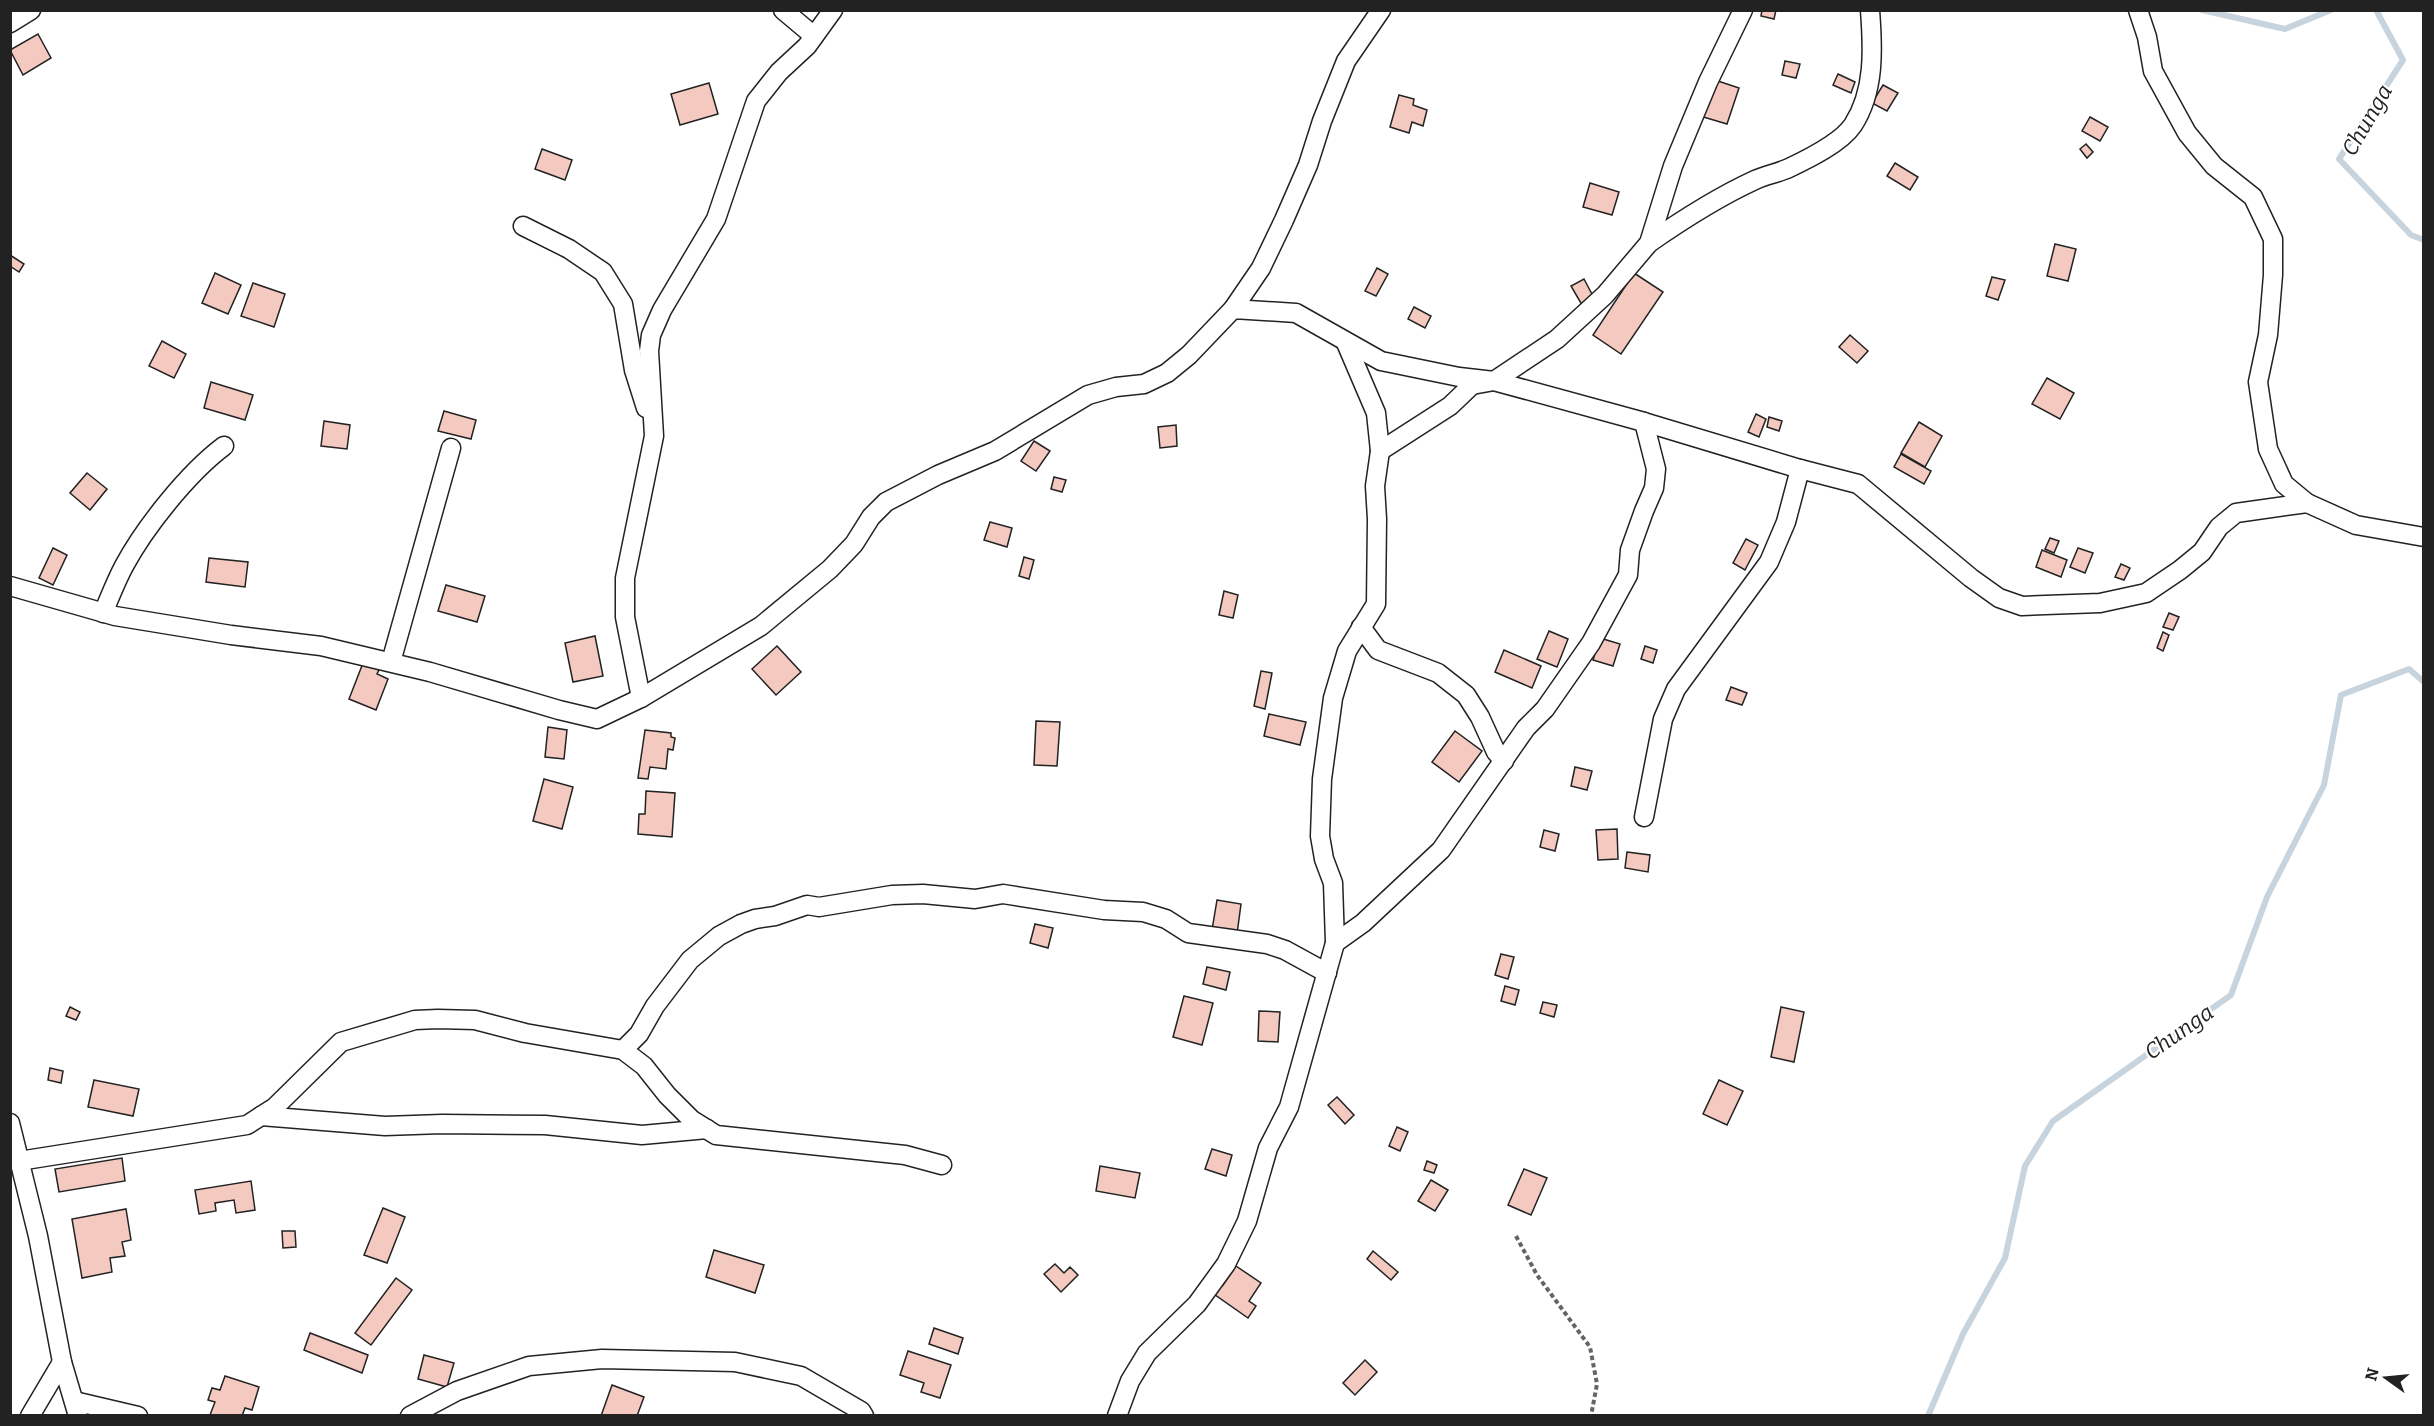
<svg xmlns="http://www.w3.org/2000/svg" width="2434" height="1426" font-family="Bitter,serif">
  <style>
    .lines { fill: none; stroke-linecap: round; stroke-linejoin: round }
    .stream { stroke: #c7d3dd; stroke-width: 6 }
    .building { fill: #f3c9c0; stroke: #222; stroke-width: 1.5 }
    .street-casing { stroke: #222; stroke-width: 21 }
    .path { stroke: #646464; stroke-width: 4; stroke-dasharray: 4.5 3; stroke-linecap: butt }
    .street { stroke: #fff; stroke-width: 18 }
    .labels { text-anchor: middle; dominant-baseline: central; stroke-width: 4.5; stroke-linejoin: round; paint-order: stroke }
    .water-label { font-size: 22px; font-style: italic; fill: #222; stroke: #fff }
  </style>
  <rect width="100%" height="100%" fill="#fff"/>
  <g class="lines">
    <g class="stream">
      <polyline points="2202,10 2285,29 2331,10"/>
      <polyline points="2376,10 2403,60 2339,159 2411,235 2424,240"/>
      <polyline points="1928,1416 1963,1334 2005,1258 2025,1166 2053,1121 2231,995 2267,897 2324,785 2341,695 2409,669 2424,682"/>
    </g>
  </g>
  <g class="building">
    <polygon points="1762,10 1776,10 1774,19 1761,16"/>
    <polygon points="38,34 51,58 23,75 10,50"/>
    <polygon points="1785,61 1800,64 1796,78 1782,75"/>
    <polygon points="1838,74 1855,82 1851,93 1833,85"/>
    <polygon points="1712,79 1739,88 1727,124 1700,116"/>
    <polygon points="709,83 718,114 680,125 671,94"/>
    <polygon points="1883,85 1898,93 1887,111 1872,103"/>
    <polygon points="1399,95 1414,99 1413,105 1427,110 1423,126 1412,122 1409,133 1390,127"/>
    <polygon points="2090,117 2108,127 2100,141 2082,131"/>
    <polygon points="2086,144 2093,152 2087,158 2080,149"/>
    <polygon points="542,149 572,160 565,180 535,169"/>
    <polygon points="1895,163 1918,177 1910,190 1887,176"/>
    <polygon points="1590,183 1619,192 1612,215 1583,207"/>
    <polygon points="2055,244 2076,249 2068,281 2047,276"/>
    <polygon points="10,255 24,264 19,272 10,266"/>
    <polygon points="1377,268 1388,274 1376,296 1365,291"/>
    <polygon points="215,273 241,285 228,314 202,303"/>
    <polygon points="1634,273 1663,292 1621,354 1593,335"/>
    <polygon points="1992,277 2005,280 1998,300 1986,296"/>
    <polygon points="1584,279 1594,298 1582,305 1571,286"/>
    <polygon points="253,283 285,294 274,327 241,316"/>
    <polygon points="1414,307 1431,316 1425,328 1408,319"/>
    <polygon points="1850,335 1868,351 1857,363 1839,347"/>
    <polygon points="162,341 186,354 174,378 149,366"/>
    <polygon points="2047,378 2074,393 2060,419 2032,404"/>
    <polygon points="211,382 253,395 245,420 204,408"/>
    <polygon points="444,411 476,420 471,439 438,431"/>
    <polygon points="1756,414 1766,419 1759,437 1748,432"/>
    <polygon points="1769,417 1782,421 1779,431 1767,427"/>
    <polygon points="324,421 350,425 347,449 321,446"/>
    <polygon points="1919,422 1942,436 1925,467 1901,453"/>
    <polygon points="1176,425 1177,446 1160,448 1158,427"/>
    <polygon points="1034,441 1050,451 1036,471 1021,461"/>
    <polygon points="1901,454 1931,471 1924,484 1894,467"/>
    <polygon points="87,473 107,489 90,510 70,493"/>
    <polygon points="1054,477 1066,480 1062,492 1051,489"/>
    <polygon points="990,522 1012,528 1007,547 984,540"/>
    <polygon points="2050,538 2059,541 2054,553 2045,549"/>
    <polygon points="1746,539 1758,545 1745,570 1733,563"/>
    <polygon points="53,548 67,555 53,585 39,578"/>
    <polygon points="2078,548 2093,553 2085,573 2070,567"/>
    <polygon points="2042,550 2067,560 2061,577 2036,567"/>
    <polygon points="1024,557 1034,560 1029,579 1019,576"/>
    <polygon points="209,558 248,562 245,587 206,582"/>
    <polygon points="2121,564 2130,568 2124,580 2115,577"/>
    <polygon points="446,585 485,596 477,622 438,611"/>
    <polygon points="1224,591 1238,595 1233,618 1219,615"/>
    <polygon points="2169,613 2179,617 2173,630 2163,627"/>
    <polygon points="1549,631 1568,639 1557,667 1537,659"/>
    <polygon points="2163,632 2169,635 2163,651 2157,648"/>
    <polygon points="595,636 603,676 573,682 565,643"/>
    <polygon points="1600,638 1620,644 1613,666 1593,660"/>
    <polygon points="777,646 801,672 776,695 752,669"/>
    <polygon points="1645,646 1657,650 1653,663 1641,659"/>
    <polygon points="1504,650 1541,666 1532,688 1495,672"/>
    <polygon points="363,663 379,670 377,674 388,679 376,710 349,699"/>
    <polygon points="1261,671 1272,673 1265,709 1254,706"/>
    <polygon points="1731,687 1747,693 1742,705 1726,700"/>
    <polygon points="1269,714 1306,722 1300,745 1264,736"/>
    <polygon points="1036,721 1060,722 1057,766 1034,765"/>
    <polygon points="548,727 567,730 564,759 545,757"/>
    <polygon points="645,730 671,733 671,737 675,738 673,750 668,749 666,769 650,767 648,779 638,778"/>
    <polygon points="1455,731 1482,751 1459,782 1432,762"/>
    <polygon points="1575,767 1592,771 1587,790 1571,786"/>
    <polygon points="544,779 573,787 562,829 533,821"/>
    <polygon points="646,791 675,793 672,837 638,834 639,814 645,814"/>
    <polygon points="1617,829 1618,859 1598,860 1596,830"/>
    <polygon points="1544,830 1559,834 1555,851 1540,847"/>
    <polygon points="1627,852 1650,855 1648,872 1625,868"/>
    <polygon points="1217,900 1241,904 1237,934 1212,930"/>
    <polygon points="1035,924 1053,928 1048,948 1030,943"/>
    <polygon points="1501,954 1514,957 1508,979 1495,975"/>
    <polygon points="1207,967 1230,972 1226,990 1203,984"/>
    <polygon points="1505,986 1519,990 1515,1005 1501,1001"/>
    <polygon points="1184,996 1213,1003 1202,1045 1173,1037"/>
    <polygon points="1543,1002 1557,1005 1554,1017 1540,1013"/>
    <polygon points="70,1007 80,1012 76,1020 66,1016"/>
    <polygon points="1781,1007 1804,1012 1794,1062 1771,1057"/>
    <polygon points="1259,1011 1280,1012 1278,1042 1258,1041"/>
    <polygon points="50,1068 63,1071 61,1083 48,1080"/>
    <polygon points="94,1080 139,1089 133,1116 88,1107"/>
    <polygon points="1719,1080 1743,1091 1727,1125 1703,1114"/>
    <polygon points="1337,1097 1354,1115 1345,1124 1328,1105"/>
    <polygon points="1397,1127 1408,1132 1400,1151 1389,1146"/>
    <polygon points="1212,1149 1232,1155 1226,1176 1205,1169"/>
    <polygon points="122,1158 125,1181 59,1192 55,1169"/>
    <polygon points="1427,1161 1437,1165 1434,1173 1424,1170"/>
    <polygon points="1100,1166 1140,1173 1135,1198 1096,1191"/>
    <polygon points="1524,1169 1547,1178 1531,1215 1508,1205"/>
    <polygon points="1431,1180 1448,1190 1435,1211 1418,1201"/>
    <polygon points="251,1181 255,1210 236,1213 234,1200 215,1203 216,1211 199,1214 195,1190"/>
    <polygon points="383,1208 405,1217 387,1263 364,1255"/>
    <polygon points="126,1209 131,1240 122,1242 125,1256 110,1258 112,1272 82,1278 72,1219"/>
    <polygon points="282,1231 295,1231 296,1247 283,1248"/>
    <polygon points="714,1250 764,1265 755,1293 706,1277"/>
    <polygon points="1373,1251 1398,1272 1391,1280 1367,1259"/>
    <polygon points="1055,1264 1064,1273 1070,1267 1078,1275 1061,1292 1044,1274"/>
    <polygon points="1236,1266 1261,1283 1249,1301 1256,1306 1248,1318 1211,1292 1218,1281 1223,1285"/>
    <polygon points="396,1278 412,1290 371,1345 355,1333"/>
    <polygon points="934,1328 963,1338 958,1354 929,1344"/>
    <polygon points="310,1333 368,1355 362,1373 304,1350"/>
    <polygon points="908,1351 951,1365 940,1398 921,1392 924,1383 900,1375"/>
    <polygon points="424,1355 454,1363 447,1387 418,1379"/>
    <polygon points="1365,1360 1377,1372 1355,1395 1343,1383"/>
    <polygon points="225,1376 259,1387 252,1410 245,1408 242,1416 210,1415 215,1402 208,1400 212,1388 220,1390"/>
    <polygon points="612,1385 644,1397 637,1416 601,1416"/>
  </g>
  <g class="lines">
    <defs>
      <g id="street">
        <polyline points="783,10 814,36"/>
        <polyline points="2138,10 2147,37 2153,71 2187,133 2214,166 2253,197 2273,239 2273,275 2268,335 2258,382 2268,449 2284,484 2307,503 2356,525 2424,537"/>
        <polyline points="10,23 31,10"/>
        <polyline points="523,226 569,249 603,272 623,304 634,370 646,408"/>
        <path d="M1649,243c33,-23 69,-46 106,-63 11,-5 23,-7 34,-12 19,-9 52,-25 64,-43 22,-34 20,-76 17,-115"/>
        <polyline points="1233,309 1261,268 1284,220 1308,165 1322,121 1346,61 1381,10"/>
        <polyline points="1380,451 1450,406 1472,385 1494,381 1557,339 1605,295 1649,243 1673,166 1708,82 1743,10"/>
        <polyline points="10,586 115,616 231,635 321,646 430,672 559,710 597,719 641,698 761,626 830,569 854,544 871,517 886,502 938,475 995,451 1088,395 1116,387 1144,384 1167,373 1189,355 1233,309 1296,313 1381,361 1459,377 1494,381 1644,422 1800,469 1858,484 1971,578 1999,598 2022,606 2100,603 2146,593 2180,570 2202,552 2219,527 2236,513 2307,503"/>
        <path d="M103,613c7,-16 13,-32 21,-47 21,-39 64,-93 100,-120"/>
        <polyline points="1361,627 1378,650 1438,673 1466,695 1480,717 1496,752 1504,761"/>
        <polyline points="391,662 451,448"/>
        <polyline points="641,698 625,617 625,578 654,436 649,351 651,335 662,310 716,219 756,101 779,72 807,46 833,10"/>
        <polyline points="1644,817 1663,719 1676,689 1769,562 1786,522 1800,469"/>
        <polyline points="1335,943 1363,923 1441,850 1526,728 1545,709 1591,643 1628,575 1630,550 1644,511 1654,488 1656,469 1644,422"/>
        <polyline points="623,1050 639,1034 655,1006 690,960 719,936 741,924 755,919 775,916 807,905 819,907 892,895 923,894 975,899 1003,894 1104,910 1143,912 1166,919 1188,933 1267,944 1285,950 1327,973"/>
        <polyline points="261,1116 385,1126 442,1124 545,1125 642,1135 707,1129"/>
        <polyline points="10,1123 38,1236 62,1362 78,1416"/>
        <polyline points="19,1161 247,1125 275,1107 341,1042 415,1020 438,1019 475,1020 525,1033 623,1050 644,1066 667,1095 692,1120 716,1135 905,1155 942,1165"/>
        <polyline points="74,1401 138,1416"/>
        <polyline points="30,1416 62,1362"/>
        <polyline points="410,1416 457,1391 529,1366 602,1359 735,1362 801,1376 861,1411 864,1416"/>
        <polyline points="1117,1416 1130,1381 1147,1353 1197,1304 1226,1264 1247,1221 1268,1148 1289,1107 1335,943 1333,883 1324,859 1320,836 1322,779 1333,698 1347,651 1376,604 1377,519 1375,486 1380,451 1376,413 1346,343"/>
      </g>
    </defs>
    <use href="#street" class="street-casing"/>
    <polyline class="path" points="1516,1236 1537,1275 1590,1347 1597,1384 1591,1416"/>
    <use href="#street" class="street"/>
  </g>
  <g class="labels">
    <g class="water-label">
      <text transform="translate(2367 120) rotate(-60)">Chunga</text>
      <text transform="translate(2179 1032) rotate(-35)">Chunga</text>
    </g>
  </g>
  <rect width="2434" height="1426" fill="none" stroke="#222222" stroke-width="24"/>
  <g transform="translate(2386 1378) rotate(285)" stroke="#ffffff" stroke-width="4.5" paint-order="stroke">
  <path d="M0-4.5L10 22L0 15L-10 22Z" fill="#222222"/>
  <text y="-9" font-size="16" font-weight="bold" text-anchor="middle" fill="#222222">N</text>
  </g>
</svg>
